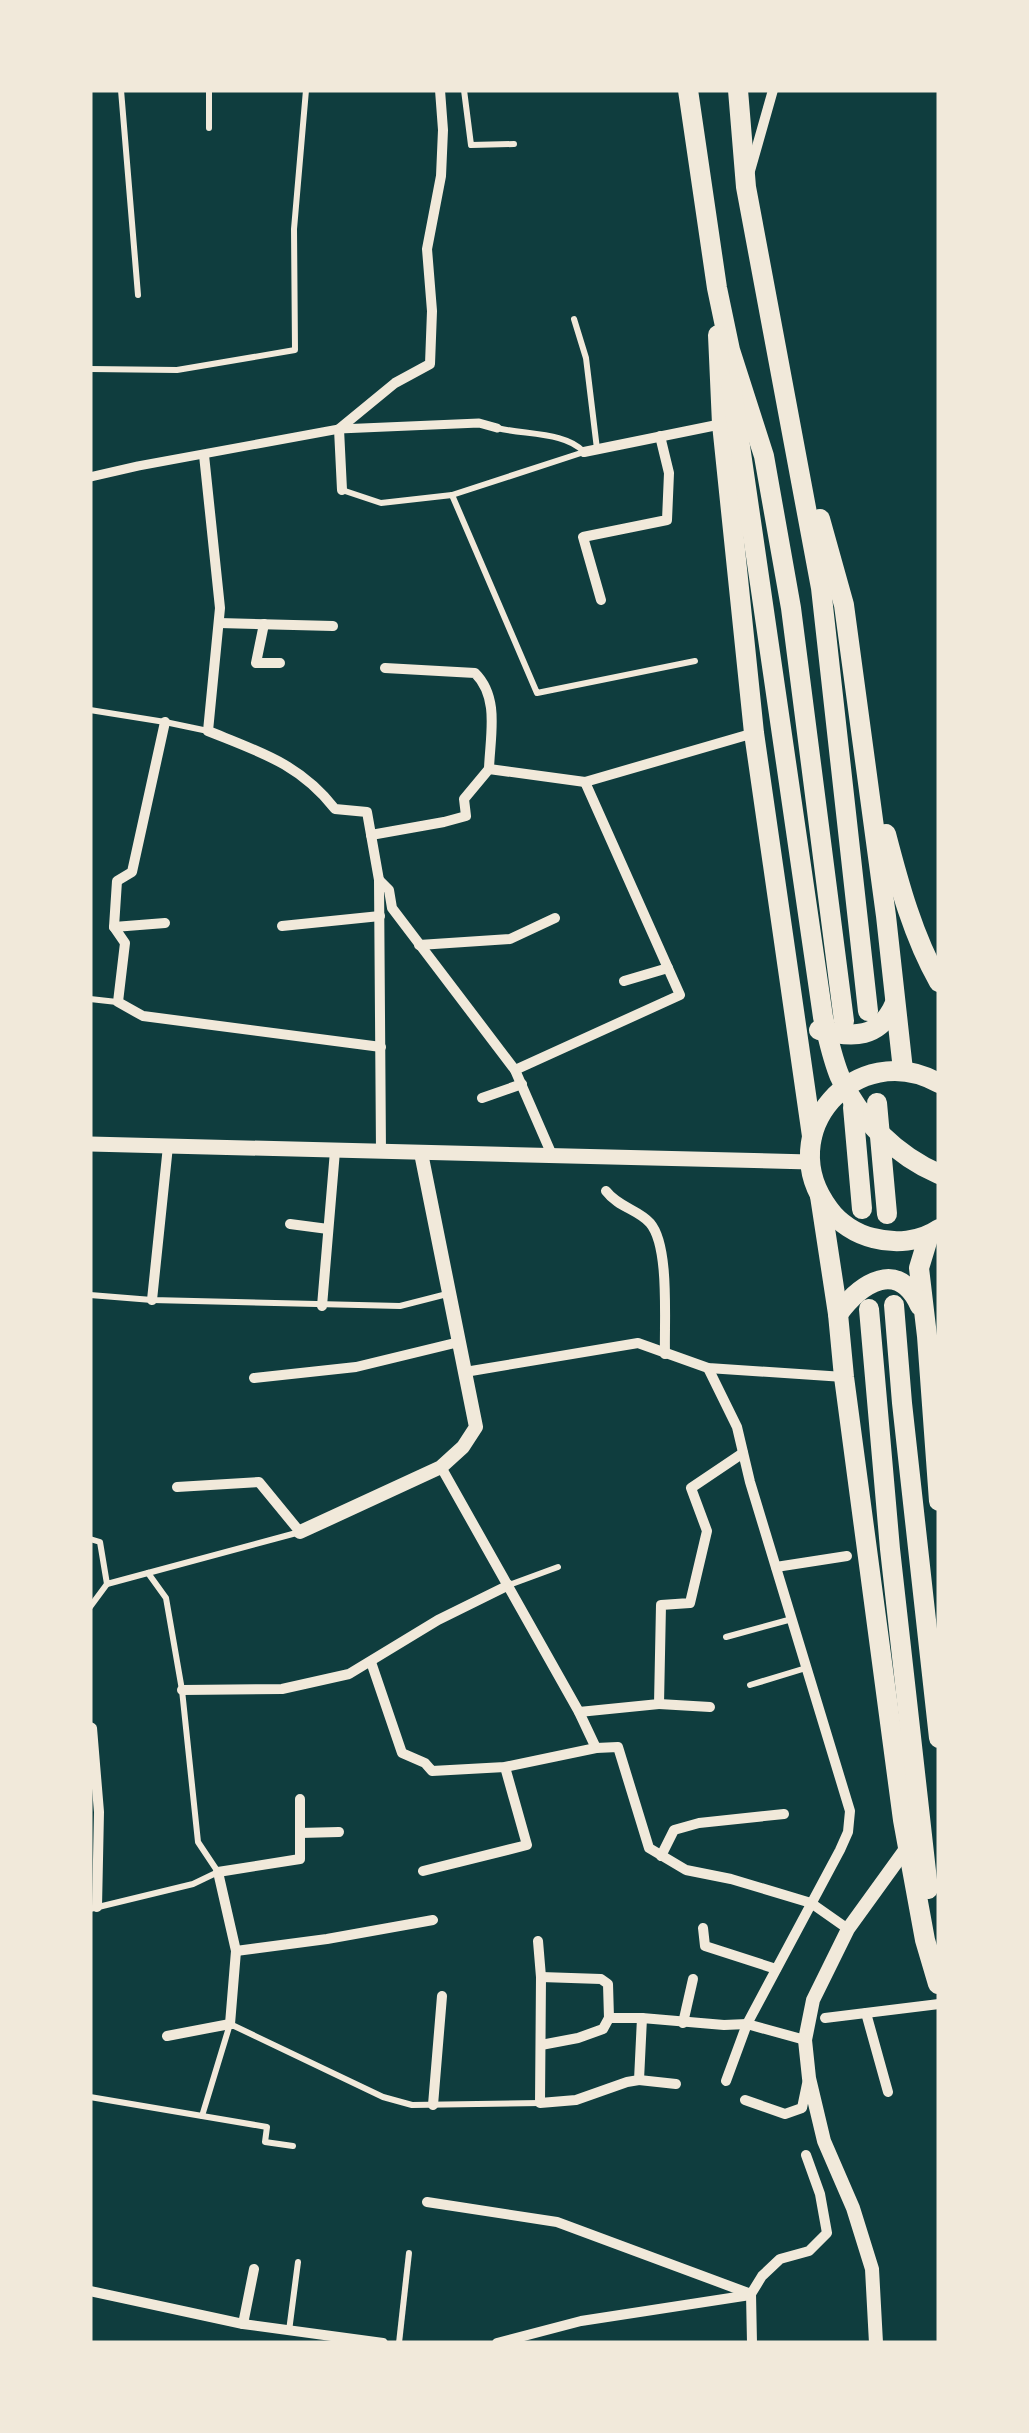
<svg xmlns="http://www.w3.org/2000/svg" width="1029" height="2433" font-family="Lato,sans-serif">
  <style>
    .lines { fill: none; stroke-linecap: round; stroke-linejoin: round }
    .service { stroke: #f1e9da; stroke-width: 6 }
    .pedestrian { stroke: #f1e9da; stroke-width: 9 }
    .minor { stroke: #f1e9da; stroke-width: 10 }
    .tertiary { stroke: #f1e9da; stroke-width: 14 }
    .secondary { stroke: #f1e9da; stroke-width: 15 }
    .trunk { stroke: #f1e9da; stroke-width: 20 }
  </style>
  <rect width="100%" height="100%" fill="#0f3d3e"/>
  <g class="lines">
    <g class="service">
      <polyline points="121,90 138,295"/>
      <polyline points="464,90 471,145 514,144"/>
      <polyline points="209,128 209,90"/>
      <polyline points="574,319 586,358 597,449"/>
      <polyline points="90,369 177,370 295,350 294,229 306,90"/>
      <path d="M342,490l39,13 71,-8 132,-43c-18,-20 -58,-17 -87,-24"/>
      <polyline points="452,495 537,693 695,661"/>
      <polyline points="90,710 165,722 208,731"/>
      <polyline points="90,999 117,1002"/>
      <polyline points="90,1295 152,1300 400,1306 447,1294"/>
      <polyline points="90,1539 100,1542 107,1584 300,1532"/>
      <polyline points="509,1585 558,1567"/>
      <polyline points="90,1607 107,1584"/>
      <polyline points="726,1637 792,1619"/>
      <polyline points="750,1685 806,1668"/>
      <polyline points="90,1909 193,1884 218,1872 198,1842 182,1690 166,1598 148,1573"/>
      <polyline points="90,2097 267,2127 265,2142 293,2146"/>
      <polyline points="202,2116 230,2024 383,2097 412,2105 540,2103"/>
      <polyline points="289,2331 298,2262"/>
      <polyline points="399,2343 409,2253"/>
    </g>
    <polyline class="pedestrian" points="90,477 138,466 339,429 479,423 497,428"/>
    <g class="minor">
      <polyline points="750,171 773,90"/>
      <polyline points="584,452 722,424"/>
      <path d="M204,455l16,153 -12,123c52,21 92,33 127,78l32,3 12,68 2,272"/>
      <polyline points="342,490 339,429 395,383 430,364 432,311 427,249 441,176 443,130 440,90"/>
      <polyline points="601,600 583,537 667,520 669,473 660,436"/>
      <polyline points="219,623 333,626"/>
      <polyline points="264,624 256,663 280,663"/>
      <path d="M385,668l90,5c25,25 15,63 14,96"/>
      <polyline points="165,722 132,872 117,881 114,927 125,943 118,1002 143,1016 381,1047"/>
      <polyline points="371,835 444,822 466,816 464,799 489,769 585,782 754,733"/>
      <polyline points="379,880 389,890 392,908 515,1070 552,1155"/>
      <polyline points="282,926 380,916"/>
      <polyline points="114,927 165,923"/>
      <polyline points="419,945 510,939 555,918"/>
      <polyline points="624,981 668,968"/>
      <polyline points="515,1070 680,995 585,782"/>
      <polyline points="482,1098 522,1084"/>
      <path d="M606,1191c12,16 33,19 44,32 20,23 14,99 15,131"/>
      <polyline points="290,1224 328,1229"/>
      <polyline points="152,1300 168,1146"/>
      <polyline points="322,1306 335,1151"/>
      <polyline points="708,1368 737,1427 750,1482 850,1811 848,1832 840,1850 747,2024 726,2081"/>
      <polyline points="465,1372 638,1343 708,1368 844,1377"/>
      <polyline points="254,1378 356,1367 459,1342"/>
      <polyline points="441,1467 579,1712 596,1748"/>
      <polyline points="177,1487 259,1482 300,1532"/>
      <polyline points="776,1567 847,1556"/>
      <polyline points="371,1662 402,1753 425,1763 432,1771 505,1767 596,1748 618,1747 649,1848 686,1870 731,1879 811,1903 848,1929"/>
      <polyline points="182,1690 282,1689 349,1674 438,1620 509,1585"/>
      <polyline points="659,1704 710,1707"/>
      <polyline points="579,1712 659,1704 661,1605 690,1603 707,1531 691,1488 743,1453"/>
      <polyline points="90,1727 92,1728 99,1812 97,1907"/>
      <polyline points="300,1833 339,1832"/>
      <polyline points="661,1856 674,1830 699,1823 784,1814"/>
      <polyline points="423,1871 527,1845 505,1767"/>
      <polyline points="703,1928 705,1946 776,1969"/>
      <polyline points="538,1941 541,1977 540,2103 576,2100 627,2082 639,2080 642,2018 724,2025 747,2024 805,2040"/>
      <polyline points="236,1951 327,1939 433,1920"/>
      <polyline points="541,1977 601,1979 608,1984 609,2018"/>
      <polyline points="866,2013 888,2092"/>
      <polyline points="825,2018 939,2004"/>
      <polyline points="683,2023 693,1979"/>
      <polyline points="167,2036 230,2024 236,1951 218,1872 300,1859 300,1799"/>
      <polyline points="541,2045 578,2038 603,2029 609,2018 642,2018"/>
      <polyline points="639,2080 676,2084"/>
      <polyline points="745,2100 785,2114 802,2108 808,2079"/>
      <polyline points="433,2105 442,1996"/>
      <polyline points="427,2202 557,2222 751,2294"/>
      <polyline points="90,2291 243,2324 383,2343"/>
      <polyline points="243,2324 254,2269"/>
      <polyline points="497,2343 581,2321 750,2295"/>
      <polyline points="752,2343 751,2294 762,2276 780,2259 809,2251 827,2233 820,2194 806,2155"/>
    </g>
    <g class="tertiary">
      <polyline points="300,1532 441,1467 463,1447 476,1427 421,1153"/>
      <polyline points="876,2343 872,2269 853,2208 824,2141 809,2078 805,2040 813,2000 848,1929 908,1846"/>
    </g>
    <polyline class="secondary" points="90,1144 810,1162"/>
    <g class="trunk">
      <polyline points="688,90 717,288 730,350 764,456 791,608 844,1021"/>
      <polyline points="738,90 746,187 821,588 868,1011"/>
      <polyline points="718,335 722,424 754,733 812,1136"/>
      <path d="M731,384l92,633c5,20 9,41 17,60 19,42 57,79 99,97"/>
      <polyline points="820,519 844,605 886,916 903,1070"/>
      <path d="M886,834c13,50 27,102 53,148"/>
      <path d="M819,1030c34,8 61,9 76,-27"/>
      <path d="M939,1083c-83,-46 -168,50 -110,126 10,14 27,25 44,29 22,6 47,4 66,-9"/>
      <polyline points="877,1103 887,1214"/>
      <polyline points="853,1107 862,1209"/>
      <polyline points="820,1196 838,1314 844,1377 903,1820 925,1940 938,1984"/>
      <polyline points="929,1235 919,1268 927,1336 939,1501"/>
      <polyline points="894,1305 902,1403 939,1738"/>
      <polyline points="869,1309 890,1549 928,1889"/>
      <path d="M838,1314c23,-31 61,-56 82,-8"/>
    </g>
  </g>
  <rect width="1029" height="2433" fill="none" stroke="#f1e9da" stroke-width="185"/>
</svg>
